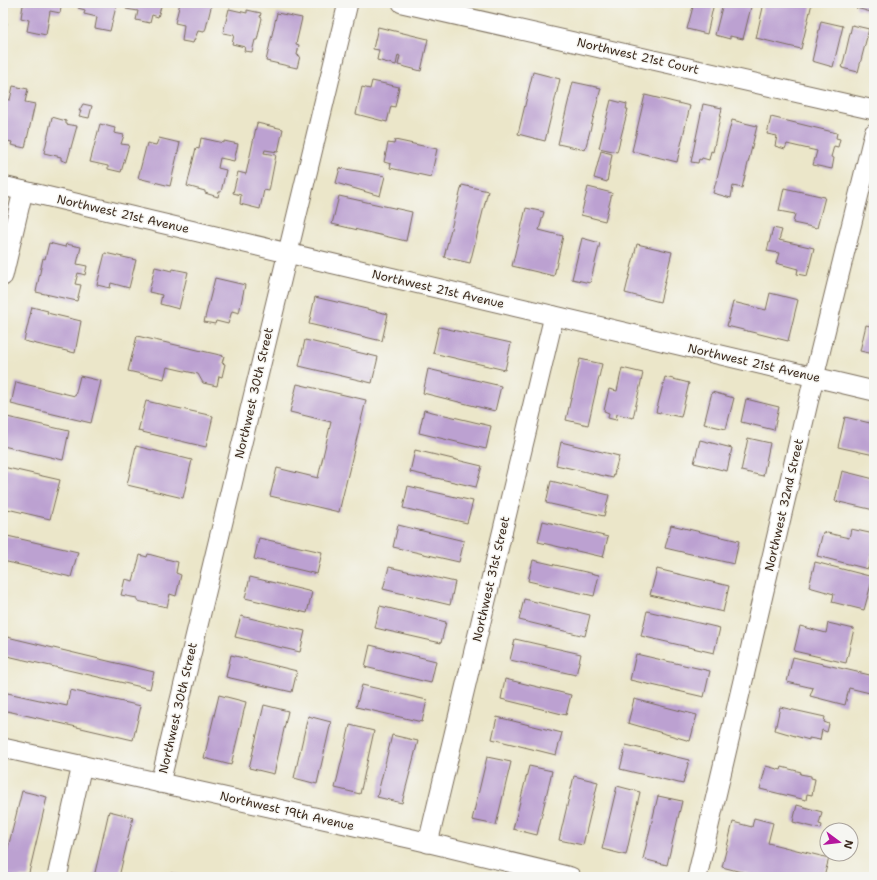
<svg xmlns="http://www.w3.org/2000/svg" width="877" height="880" font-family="'Shantell Sans',sans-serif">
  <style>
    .building { fill: #bca1d1 }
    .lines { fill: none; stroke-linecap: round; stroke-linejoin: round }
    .street-casing { stroke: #796c5a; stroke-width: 21 }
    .street { stroke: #fff; stroke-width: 19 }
    .labels { text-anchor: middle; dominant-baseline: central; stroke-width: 3; stroke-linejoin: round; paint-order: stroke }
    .street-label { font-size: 12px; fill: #3b2a1e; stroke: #f6f6f2 }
  </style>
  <rect width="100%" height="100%" fill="#f6f6f2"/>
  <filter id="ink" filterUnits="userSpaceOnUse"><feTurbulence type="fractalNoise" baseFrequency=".025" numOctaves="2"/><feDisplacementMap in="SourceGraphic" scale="8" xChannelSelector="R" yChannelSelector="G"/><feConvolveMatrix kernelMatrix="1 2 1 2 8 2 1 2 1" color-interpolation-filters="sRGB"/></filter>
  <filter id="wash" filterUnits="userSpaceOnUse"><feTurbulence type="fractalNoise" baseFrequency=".012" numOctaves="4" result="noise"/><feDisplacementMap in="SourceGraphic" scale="16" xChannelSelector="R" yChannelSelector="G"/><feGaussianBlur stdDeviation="0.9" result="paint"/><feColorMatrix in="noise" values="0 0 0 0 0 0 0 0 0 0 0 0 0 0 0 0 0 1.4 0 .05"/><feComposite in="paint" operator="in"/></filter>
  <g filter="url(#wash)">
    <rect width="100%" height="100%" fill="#ebe6c9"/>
    <g id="blocks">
      <g class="building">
        <polygon points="26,3 62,3 60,13 50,11 46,35 27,31 29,20 21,18 23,5 25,5"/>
        <polygon points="79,3 117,3 110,31 95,28 97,17 84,14 85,10 78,8"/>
        <polygon points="127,3 162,3 158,17 152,15 150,23 136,20 138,11 126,9"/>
        <polygon points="180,3 212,3 206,28 204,32 198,31 193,43 182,41 184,25 175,23"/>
        <polygon points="694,3 714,3 707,34 687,29"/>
        <polygon points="723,3 752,3 743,39 730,36 730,39 715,35"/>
        <polygon points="764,3 812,3 801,49 756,38"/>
        <polygon points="857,3 873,3 871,12 856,8"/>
        <polygon points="229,9 247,13 247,10 261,13 260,17 262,18 257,40 255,40 252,52 244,51 245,47 232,44 234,35 223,33"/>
        <polygon points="277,13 302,18 296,44 299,45 297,55 300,56 297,68 266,61"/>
        <polygon points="821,21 843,26 833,67 812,61"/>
        <polygon points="3,22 7,23 4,36 3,36"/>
        <polygon points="852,25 869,29 858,72 842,68"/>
        <polygon points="378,27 428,39 421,71 398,65 400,56 398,55 396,65 377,60 379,50 373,49"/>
        <polygon points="533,72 560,79 545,141 518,134"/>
        <polygon points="372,81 399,87 395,107 391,106 387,122 356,114 362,87 370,89"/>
        <polygon points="573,82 601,88 585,150 558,144"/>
        <polygon points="13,86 28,89 25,102 35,104 25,148 11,145 12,142 3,140 3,99 10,100"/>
        <polygon points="645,95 690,106 677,162 632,151"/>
        <polygon points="611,100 627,104 626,109 628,109 617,152 599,148"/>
        <polygon points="83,104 92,106 89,118 79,116 81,111 79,111"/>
        <polygon points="703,104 722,108 713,152 711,151 709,160 702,158 701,160 699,159 698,163 691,162"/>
        <polygon points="52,117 66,121 66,124 77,126 67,162 61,160 61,157 44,153"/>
        <polygon points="771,117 837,133 836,138 840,139 838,147 834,146 831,157 834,158 832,169 813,165 817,151 787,144 785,149 775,146 777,136 767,134"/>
        <polygon points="732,120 757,126 742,188 733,186 731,198 713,193"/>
        <polygon points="257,123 283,129 278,152 265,150 264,153 276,155 269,191 264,190 260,209 240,204 241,195 233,193 238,172 246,174"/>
        <polygon points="100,124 115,128 114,133 124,135 121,144 129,145 121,172 108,169 108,166 90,162"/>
        <polygon points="159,138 180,143 170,186 138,178 147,143 156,145"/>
        <polygon points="201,138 224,143 224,141 238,144 234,161 220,158 218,168 226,170 221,192 219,192 218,197 205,193 205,191 187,186 196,148 199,149"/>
        <polygon points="395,140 437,149 431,177 390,168 391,164 384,162 388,143 394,144"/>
        <polygon points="601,151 612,154 607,182 594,178"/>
        <polygon points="340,168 385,176 380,196 336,183"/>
        <polygon points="462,185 488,191 470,263 444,257"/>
        <polygon points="588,187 612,193 605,221 581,215"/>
        <polygon points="784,188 825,197 817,228 793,223 795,214 779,211"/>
        <polygon points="339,196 412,212 406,241 332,224"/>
        <polygon points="526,208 544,212 539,230 563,236 554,276 512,266"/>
        <polygon points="773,228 782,230 779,240 814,248 807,276 797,274 798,269 776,263 779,253 767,251"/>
        <polygon points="582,238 600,243 590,283 572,279"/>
        <polygon points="49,243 65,247 66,244 81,247 77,264 87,266 85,275 78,273 75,284 81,285 77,301 36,292 43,258 45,259"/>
        <polygon points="637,244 672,252 660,302 625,293"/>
        <polygon points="105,253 136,260 129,288 111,283 110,288 97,285"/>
        <polygon points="155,267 172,271 173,269 188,272 179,309 160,304 162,295 149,292"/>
        <polygon points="215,278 245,285 239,313 232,311 228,324 216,321 215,324 204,322"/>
        <polygon points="770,293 798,300 788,341 727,326 733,302 766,310"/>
        <polygon points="315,297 388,314 382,341 309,324"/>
        <polygon points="32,307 48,311 47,313 81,321 75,353 24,341"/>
        <polygon points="866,325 874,327 874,354 860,351"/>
        <polygon points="439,327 511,343 505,370 433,353"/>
        <polygon points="137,336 224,356 222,363 225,364 222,377 219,376 217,386 203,383 198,374 167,367 164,379 128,371"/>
        <polygon points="305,340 378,357 372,383 299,366"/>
        <polygon points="580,359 602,364 588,425 566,420"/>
        <polygon points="622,368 643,373 633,418 617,414 616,420 608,418 609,413 604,411 609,389 617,391"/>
        <polygon points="428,369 501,386 495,411 423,393"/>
        <polygon points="80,376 101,381 91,423 11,404 16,382 75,396"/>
        <polygon points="665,377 689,383 681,417 656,412"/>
        <polygon points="297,384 366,400 339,512 270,496 277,468 318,478 331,422 290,412"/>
        <polygon points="712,392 734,398 726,429 704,424"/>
        <polygon points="746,399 779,407 774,430 741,422"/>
        <polygon points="146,401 213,416 206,447 138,431"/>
        <polygon points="424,410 491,426 486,449 419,433"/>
        <polygon points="7,417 69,431 63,460 3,446 3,433"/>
        <polygon points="845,417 874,424 874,455 838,447"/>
        <polygon points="748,438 770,443 763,476 741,471"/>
        <polygon points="700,440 732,448 727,471 694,463"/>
        <polygon points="561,442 619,456 613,478 556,465"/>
        <polygon points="136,446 192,460 183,498 127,485"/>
        <polygon points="415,450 482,466 476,487 410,472"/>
        <polygon points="3,467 60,480 50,519 3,508"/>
        <polygon points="842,471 874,479 874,510 835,501"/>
        <polygon points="551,481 609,495 604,516 546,503"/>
        <polygon points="408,486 473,501 467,523 403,508"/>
        <polygon points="543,521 608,537 603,557 538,542"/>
        <polygon points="398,525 464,541 459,562 393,547"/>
        <polygon points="671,525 739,541 734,564 665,548"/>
        <polygon points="851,529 874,534 874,544 868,569 817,556 823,532 849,538"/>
        <polygon points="3,535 78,552 71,577 3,561"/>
        <polygon points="259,538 322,552 317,574 254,559"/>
        <polygon points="148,554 178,562 176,573 181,575 176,596 170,594 167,607 137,601 137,598 121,595 125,579 133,581 140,555 147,557"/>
        <polygon points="533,560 599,575 594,596 528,581"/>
        <polygon points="815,562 873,577 864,610 832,602 834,594 809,587"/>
        <polygon points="389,567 455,582 450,605 383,589"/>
        <polygon points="657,569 729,586 723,612 650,595"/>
        <polygon points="250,577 312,592 307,613 245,598"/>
        <polygon points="524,599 590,615 585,636 519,620"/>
        <polygon points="380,606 446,622 441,643 375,628"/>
        <polygon points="647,611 720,628 714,653 641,636"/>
        <polygon points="241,616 305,631 300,652 235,637"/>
        <polygon points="828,623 854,629 846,663 794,651 800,626 826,633"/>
        <polygon points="3,636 154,672 150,689 3,655"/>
        <polygon points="515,639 581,654 576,675 510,660"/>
        <polygon points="370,645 436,661 431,683 365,667"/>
        <polygon points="636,654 710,671 704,697 630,680"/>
        <polygon points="231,655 297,671 292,692 226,677"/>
        <polygon points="793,657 874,676 874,694 849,688 845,705 810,696 813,688 787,682"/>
        <polygon points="505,679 571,695 566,715 501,699"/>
        <polygon points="362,685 427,700 422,722 356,707"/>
        <polygon points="70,690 141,706 133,740 3,710 3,692 67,706"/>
        <polygon points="219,695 246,702 231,765 204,758"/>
        <polygon points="634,699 697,715 690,741 628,723"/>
        <polygon points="264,705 288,711 274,774 249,768"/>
        <polygon points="780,707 825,717 824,722 829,724 827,732 822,730 820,740 809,738 809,740 775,730"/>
        <polygon points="308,716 331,722 317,784 294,778"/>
        <polygon points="497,717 562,733 556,755 492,739"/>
        <polygon points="350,725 374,731 360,794 335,788"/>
        <polygon points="392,735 418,741 402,803 377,797"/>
        <polygon points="626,745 689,760 683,784 620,769"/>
        <polygon points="487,757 511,762 496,825 472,820"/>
        <polygon points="529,766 552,771 537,835 513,829"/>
        <polygon points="766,766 781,770 782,767 801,772 800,774 811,776 811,778 815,779 812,795 807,794 806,800 760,789"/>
        <polygon points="574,776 598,782 583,845 559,840"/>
        <polygon points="617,786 640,792 626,855 602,849"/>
        <polygon points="22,791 47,797 28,877 3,877 3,868"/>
        <polygon points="658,796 682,801 667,865 643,859"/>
        <polygon points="797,805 822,812 819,824 822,825 821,829 793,822"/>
        <polygon points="109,811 133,817 119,877 94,877"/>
        <polygon points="754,818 773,823 768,843 829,858 824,877 761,877 722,867 733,822 752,827"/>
        <polygon points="171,873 186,876 186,877 170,877"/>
      </g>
    </g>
  </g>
  <g filter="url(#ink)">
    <use href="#blocks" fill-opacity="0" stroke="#796c5a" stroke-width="1"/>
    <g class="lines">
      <defs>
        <g id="street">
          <polyline points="402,3 874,110"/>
          <polyline points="3,186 874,391"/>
          <polyline points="3,276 23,191"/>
          <polyline points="3,748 413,839 571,877"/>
          <polyline points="160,783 348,3"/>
          <polyline points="428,843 554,316"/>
          <polyline points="57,877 82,765"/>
          <polyline points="697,877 814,377 874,133"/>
        </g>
      </defs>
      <use href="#street" class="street-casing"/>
      <use href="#street" class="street"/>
    </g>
  </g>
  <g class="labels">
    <g class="street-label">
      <text transform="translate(638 56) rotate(13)">Northwest 21st Court</text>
      <text transform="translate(123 214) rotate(13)">Northwest 21st Avenue</text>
      <text transform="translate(438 289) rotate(13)">Northwest 21st Avenue</text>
      <text transform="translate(754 363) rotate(13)">Northwest 21st Avenue</text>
      <text transform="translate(254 393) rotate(-77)">Northwest 30th Street</text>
      <text transform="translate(784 505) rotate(-77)">Northwest 32nd Street</text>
      <text transform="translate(491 579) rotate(-77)">Northwest 31st Street</text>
      <text transform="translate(178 708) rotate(-77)">Northwest 30th Street</text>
      <text transform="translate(287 811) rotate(13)">Northwest 19th Avenue</text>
    </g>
  </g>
  <rect width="877" height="880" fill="none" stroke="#f6f6f2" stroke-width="16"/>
  <g transform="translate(839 842) rotate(105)"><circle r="19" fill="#f6f6f2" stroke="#aba49d"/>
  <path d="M0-3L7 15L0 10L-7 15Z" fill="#b5179e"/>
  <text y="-6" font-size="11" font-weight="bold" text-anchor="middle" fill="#3b2a1e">N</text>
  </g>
</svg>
